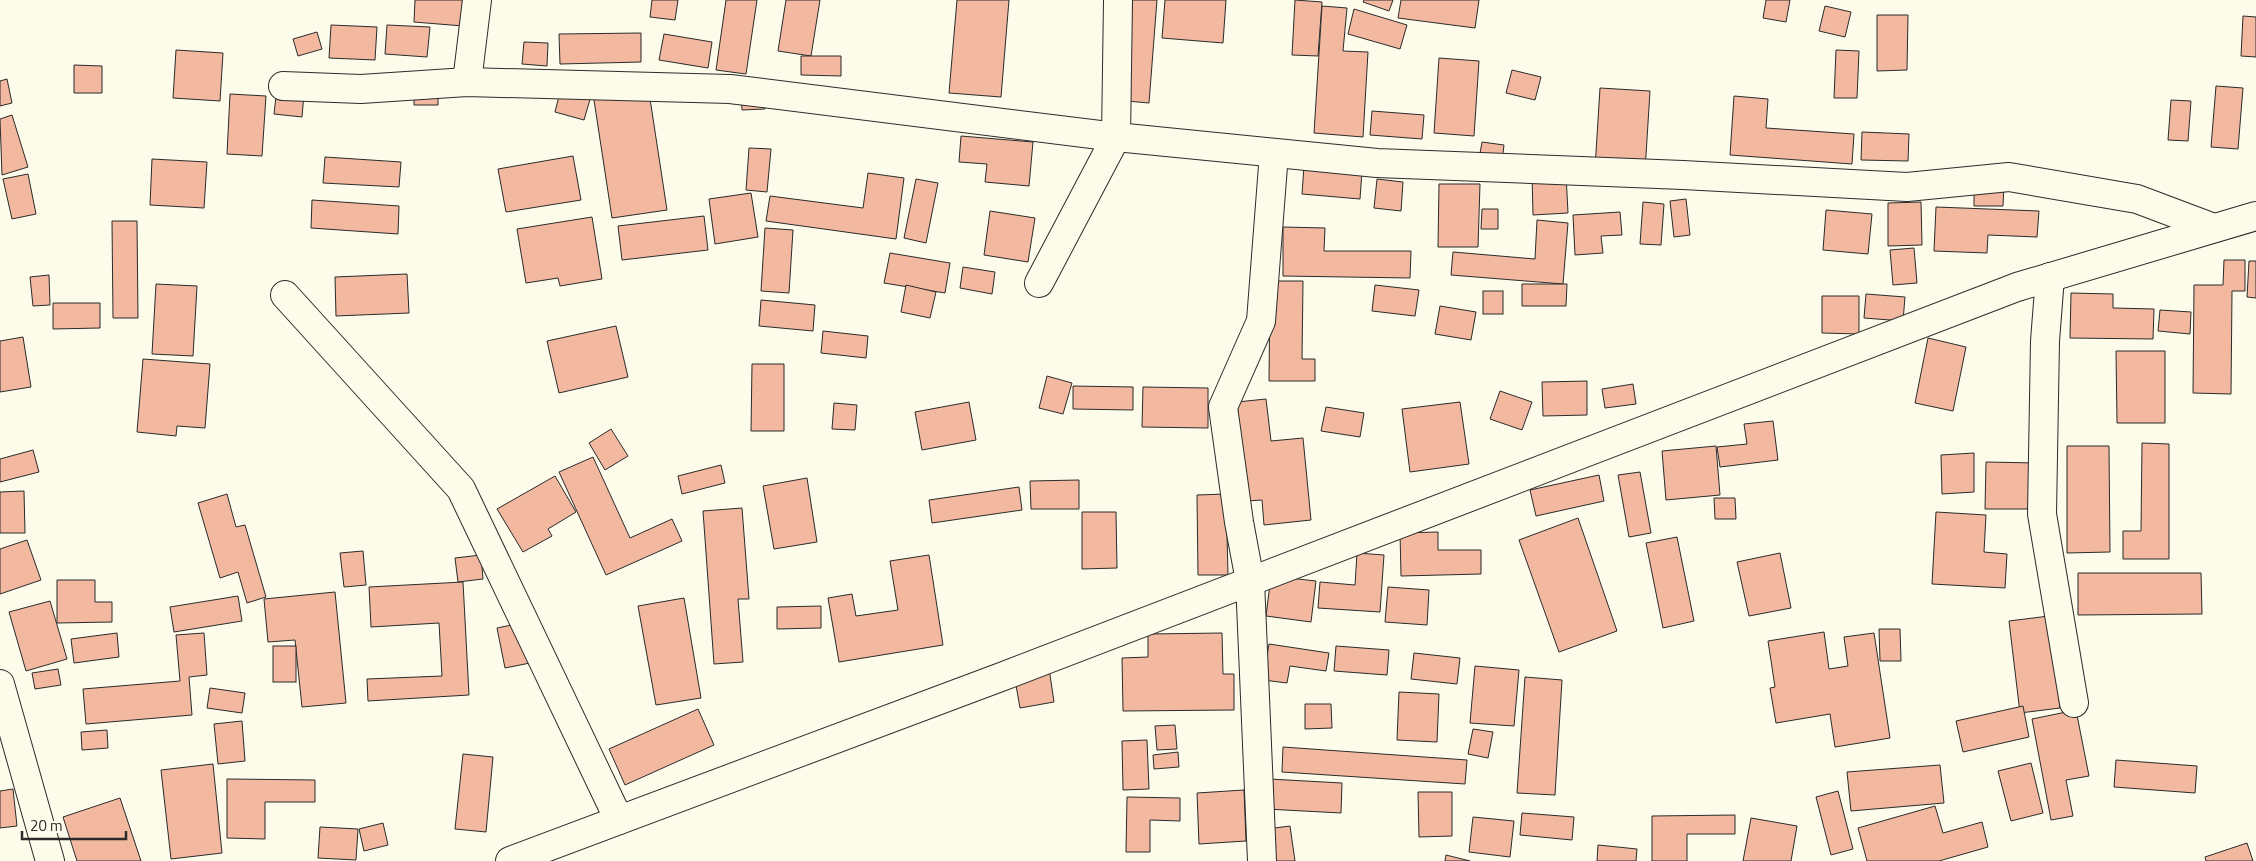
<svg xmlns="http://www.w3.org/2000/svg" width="2256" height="861" font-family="'Titillium Web',sans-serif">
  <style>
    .building { fill: #f2b8a0; stroke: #2b2b2b }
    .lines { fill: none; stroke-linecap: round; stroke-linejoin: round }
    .street-casing { stroke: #2b2b2b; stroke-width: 30 }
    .street { stroke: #fdfbea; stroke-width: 28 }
  </style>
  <rect width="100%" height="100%" fill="#fdfbea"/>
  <g class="building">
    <polygon points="415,0 465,0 463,26 414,22"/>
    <polygon points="652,0 678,0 675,20 650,17"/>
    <polygon points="726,0 757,0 746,74 716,70"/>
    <polygon points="786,0 820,0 811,56 778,51"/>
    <polygon points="957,0 1009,0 1001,97 949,93"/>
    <polygon points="1123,0 1157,0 1149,103 1115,100"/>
    <polygon points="1165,0 1226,0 1223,43 1162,38"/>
    <polygon points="1295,0 1322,2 1318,56 1292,55"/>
    <polygon points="1364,0 1393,0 1389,11 1363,2"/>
    <polygon points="1401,0 1479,0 1475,28 1398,18"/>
    <polygon points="1766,0 1790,0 1786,22 1763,18"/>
    <polygon points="1322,6 1347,8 1343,51 1368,52 1363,137 1314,133"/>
    <polygon points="1825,6 1851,12 1845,37 1819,31"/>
    <polygon points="1354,9 1407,25 1400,49 1348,34"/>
    <polygon points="1877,15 1908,15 1907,70 1877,71"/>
    <polygon points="2243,16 2256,17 2256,57 2241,56"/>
    <polygon points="331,25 377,27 375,60 329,58"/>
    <polygon points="387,25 430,27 427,57 385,54"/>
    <polygon points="317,32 322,49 298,56 293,39"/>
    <polygon points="641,33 641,62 560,64 559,34"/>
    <polygon points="664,34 712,42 708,68 659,60"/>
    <polygon points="524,42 548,43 547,66 522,64"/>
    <polygon points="176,50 223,53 220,101 173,98"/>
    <polygon points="1836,50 1859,51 1857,98 1834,98"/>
    <polygon points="801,56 841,56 841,76 801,75"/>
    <polygon points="1439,58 1479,61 1474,136 1434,133"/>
    <polygon points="74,65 102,66 102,93 74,93"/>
    <polygon points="1512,70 1541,77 1535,100 1506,93"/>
    <polygon points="438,72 438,105 414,105 414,73"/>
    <polygon points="7,79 12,103 0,106 0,81"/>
    <polygon points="278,79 305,82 302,117 274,114"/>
    <polygon points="647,79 667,210 612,218 592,87"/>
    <polygon points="2216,86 2243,88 2238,149 2211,147"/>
    <polygon points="561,88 591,96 584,120 555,112"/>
    <polygon points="1600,88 1650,91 1645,171 1595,168"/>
    <polygon points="764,90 765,109 742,110 741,92"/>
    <polygon points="230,94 266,96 262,156 227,154"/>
    <polygon points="1734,96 1768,99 1766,128 1854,134 1852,164 1730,155"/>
    <polygon points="2171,100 2191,101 2188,141 2168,140"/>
    <polygon points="1372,111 1424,115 1422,139 1370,135"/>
    <polygon points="12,115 28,167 2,175 0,119"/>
    <polygon points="1862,132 1909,134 1908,161 1861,160"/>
    <polygon points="961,136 1033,142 1029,186 985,182 987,164 959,162"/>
    <polygon points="1482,142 1504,145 1502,162 1479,159"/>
    <polygon points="749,148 771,149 767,192 746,190"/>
    <polygon points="573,156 581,200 506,212 498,169"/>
    <polygon points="325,157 401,162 399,187 323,183"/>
    <polygon points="152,159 207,162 204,208 150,205"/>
    <polygon points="1304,166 1362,171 1360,199 1302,194"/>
    <polygon points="868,173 904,178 896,239 766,221 770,196 863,208"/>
    <polygon points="28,174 36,214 12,219 3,179"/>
    <polygon points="1566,174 1568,213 1533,215 1532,175"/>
    <polygon points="916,179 938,183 926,243 904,238"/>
    <polygon points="1377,179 1403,182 1401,211 1374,208"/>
    <polygon points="1974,182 2004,183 2003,206 1974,206"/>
    <polygon points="1439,184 1480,184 1478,247 1438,247"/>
    <polygon points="751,193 758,237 715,244 709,199"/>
    <polygon points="1686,199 1690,235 1674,237 1670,201"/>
    <polygon points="312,200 399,206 398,234 311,228"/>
    <polygon points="1643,202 1664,204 1661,245 1640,244"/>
    <polygon points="1921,202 1922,245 1888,246 1888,203"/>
    <polygon points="1936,207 2039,211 2037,237 1988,235 1987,253 1934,251"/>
    <polygon points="1482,209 1498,209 1498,229 1481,229"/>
    <polygon points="1826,210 1872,214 1868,254 1823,250"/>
    <polygon points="990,211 1035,218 1028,262 984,255"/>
    <polygon points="1620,212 1622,235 1601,236 1603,253 1575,255 1573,215"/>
    <polygon points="704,216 708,250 622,260 618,226"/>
    <polygon points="592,217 602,279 560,286 558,278 526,283 517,229"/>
    <polygon points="1537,220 1568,223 1563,284 1451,275 1453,252 1535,259"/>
    <polygon points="112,221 137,221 138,318 113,318"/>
    <polygon points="1283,227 1325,228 1324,251 1411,251 1410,278 1283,276"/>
    <polygon points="765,228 793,230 789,293 761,291"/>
    <polygon points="1914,248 1917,283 1893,285 1890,250"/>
    <polygon points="890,253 950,263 945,293 884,283"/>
    <polygon points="2224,260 2245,260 2245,291 2232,291 2231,394 2193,393 2194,285 2223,285"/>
    <polygon points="2249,261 2256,261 2256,298 2247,297"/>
    <polygon points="963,267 995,272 992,294 960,288"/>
    <polygon points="407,274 409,313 336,316 335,277"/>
    <polygon points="49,275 50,305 33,306 30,277"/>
    <polygon points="1270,281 1303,281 1302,359 1315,359 1315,381 1269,381"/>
    <polygon points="156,284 197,286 193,356 152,354"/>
    <polygon points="1522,284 1567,284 1566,306 1522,306"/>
    <polygon points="906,285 936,292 930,318 901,312"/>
    <polygon points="1375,285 1419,290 1415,316 1372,311"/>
    <rect x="1483" y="291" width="20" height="23"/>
    <polygon points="2071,293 2113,294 2113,308 2154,309 2153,339 2070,338"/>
    <polygon points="1866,294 1905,297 1903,321 1864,318"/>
    <polygon points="1822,296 1859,296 1859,334 1822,333"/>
    <polygon points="761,300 815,305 813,331 759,326"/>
    <polygon points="53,303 100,303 100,328 53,329"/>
    <polygon points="1440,306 1476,312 1471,340 1435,334"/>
    <polygon points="2160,310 2191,312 2190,334 2158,331"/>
    <polygon points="616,326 628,377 559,393 547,341"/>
    <polygon points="823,331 868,336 866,358 821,353"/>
    <polygon points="23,337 31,387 0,392 0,341"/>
    <polygon points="1928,338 1966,347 1953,411 1915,403"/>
    <polygon points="2116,351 2165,351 2165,423 2117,423"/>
    <polygon points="143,359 210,364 205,428 177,426 176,436 137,432"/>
    <polygon points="752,364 784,364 784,431 751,431"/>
    <polygon points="1047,376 1072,383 1063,414 1039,408"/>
    <polygon points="1587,381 1587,415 1543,416 1542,382"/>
    <polygon points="1633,384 1636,404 1605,408 1602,389"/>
    <polygon points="1073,386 1133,387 1133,410 1073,409"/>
    <polygon points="1143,387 1208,388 1208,428 1142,427"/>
    <polygon points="1500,391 1532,402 1522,430 1490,419"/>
    <polygon points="1266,399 1271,441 1303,438 1311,520 1264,525 1262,500 1246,501 1237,402"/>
    <polygon points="969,402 976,440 922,450 915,412"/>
    <polygon points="1460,402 1469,464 1410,472 1402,409"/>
    <polygon points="834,403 857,405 855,430 832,429"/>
    <polygon points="1326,407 1364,413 1360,437 1321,431"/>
    <polygon points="1773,421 1778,460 1720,467 1717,447 1747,444 1744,424"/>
    <polygon points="611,429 628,456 605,470 589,443"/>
    <polygon points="2142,443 2169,444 2169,559 2123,559 2123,531 2141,531"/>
    <polygon points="1716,446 1720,495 1666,500 1662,451"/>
    <polygon points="2067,446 2109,446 2110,552 2067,553"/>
    <polygon points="33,450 39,472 0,482 0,459"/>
    <polygon points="1974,453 1974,492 1942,494 1941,455"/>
    <polygon points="593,457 630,538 672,519 682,541 606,575 559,472"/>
    <polygon points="1986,462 2036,463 2035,509 1985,509"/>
    <polygon points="721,465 725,483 682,494 678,476"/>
    <polygon points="1640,472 1651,533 1629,537 1618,475"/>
    <polygon points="1599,475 1604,501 1536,516 1530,490"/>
    <polygon points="555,476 576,512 548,529 552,536 523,552 497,509"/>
    <polygon points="807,478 817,542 774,549 763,486"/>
    <polygon points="1079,480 1079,509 1031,509 1030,481"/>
    <polygon points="1019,487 1022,510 932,523 929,500"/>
    <polygon points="24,491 25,533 0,533 0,492"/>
    <polygon points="227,494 236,527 245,525 266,597 247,603 238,572 220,578 198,503"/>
    <polygon points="1226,494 1228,575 1198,575 1197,495"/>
    <polygon points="1714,498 1735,498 1736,519 1715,519"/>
    <polygon points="742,508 749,599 738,599 743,662 714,664 703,511"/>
    <polygon points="1082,512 1116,512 1117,568 1082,569"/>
    <polygon points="1936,512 1986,515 1984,552 2007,554 2005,588 1932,584"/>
    <polygon points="1578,518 1617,631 1559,652 1519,540"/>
    <polygon points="1438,532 1438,550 1481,550 1481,574 1401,576 1400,533"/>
    <polygon points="1677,537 1694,621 1663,628 1646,543"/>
    <polygon points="27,540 41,580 0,594 0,549"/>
    <polygon points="363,551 366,585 344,587 340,553"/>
    <polygon points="1357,553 1384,555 1380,612 1318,608 1320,582 1355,585"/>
    <polygon points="1780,553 1791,608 1749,616 1737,562"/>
    <polygon points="481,555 483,579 458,582 455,558"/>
    <polygon points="929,555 943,645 839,662 828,598 852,594 856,616 898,610 890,561"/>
    <polygon points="2078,573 2201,573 2202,614 2078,615"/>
    <polygon points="1271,576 1316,581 1311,622 1266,616"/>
    <polygon points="57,580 95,580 95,602 112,602 112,622 57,623"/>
    <polygon points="463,582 469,695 368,701 367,679 442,676 439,623 371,627 369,587"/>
    <polygon points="1388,587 1429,590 1427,625 1385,622"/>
    <polygon points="335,592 346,703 302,707 295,640 268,642 264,599"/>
    <polygon points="238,596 242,621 174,632 170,607"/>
    <polygon points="684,598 701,698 656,705 638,606"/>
    <polygon points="50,601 67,659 26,671 9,612"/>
    <polygon points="821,606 821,628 777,629 777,607"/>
    <polygon points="2049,616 2060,708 2020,713 2009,621"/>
    <polygon points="526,622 535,662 505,668 497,628"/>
    <polygon points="1879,629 1900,629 1901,661 1880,661"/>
    <polygon points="1824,632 1829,669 1848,666 1844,637 1874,633 1890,738 1835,747 1830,714 1776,723 1770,688 1775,687 1768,641"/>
    <polygon points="117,633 119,657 74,663 71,639"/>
    <polygon points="204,633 207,675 189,677 192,715 86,724 83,689 180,681 176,635"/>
    <polygon points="1222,633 1223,674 1234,674 1234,710 1123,711 1122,658 1148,657 1148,634"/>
    <polygon points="1269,644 1329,653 1326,671 1290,666 1287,683 1263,680"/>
    <rect x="273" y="646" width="23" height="36"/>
    <polygon points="1336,646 1389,650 1387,675 1334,671"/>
    <polygon points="1414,653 1460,658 1457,684 1411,679"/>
    <polygon points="1475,666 1519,670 1514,726 1470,723"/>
    <polygon points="1049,668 1054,702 1020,708 1014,674"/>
    <polygon points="58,669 61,685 35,689 32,673"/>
    <polygon points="1525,677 1562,680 1555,795 1517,793"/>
    <polygon points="210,688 245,693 242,713 207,708"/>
    <polygon points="1399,692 1439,694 1437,742 1397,740"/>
    <polygon points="1305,704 1331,704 1332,728 1305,729"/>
    <polygon points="2023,706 2029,737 1963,752 1956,721"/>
    <polygon points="698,709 714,745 625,785 609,749"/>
    <polygon points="2076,710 2089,776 2066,780 2073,816 2051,820 2032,719"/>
    <polygon points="242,721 245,761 218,764 214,724"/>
    <polygon points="1175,725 1177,749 1157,750 1155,726"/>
    <polygon points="1473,729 1493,732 1488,758 1468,754"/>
    <polygon points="107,730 108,748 82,750 81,732"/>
    <polygon points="1147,740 1149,789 1123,790 1122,741"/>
    <polygon points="1283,747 1467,760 1465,784 1282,772"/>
    <polygon points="1178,752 1179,767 1154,769 1153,755"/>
    <polygon points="463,754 493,757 486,832 455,829"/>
    <polygon points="2116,760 2197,766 2195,793 2114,787"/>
    <polygon points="2031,763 2043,813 2011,821 1998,771"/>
    <polygon points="213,764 222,853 171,859 161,770"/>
    <polygon points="1940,765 1944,803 1851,811 1847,772"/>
    <polygon points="227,779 315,780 315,802 265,802 265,839 227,838"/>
    <polygon points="1269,779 1342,783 1341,813 1266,809"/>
    <polygon points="13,789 17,826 0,828 0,791"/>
    <polygon points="1244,790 1246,841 1199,844 1197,793"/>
    <polygon points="1838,791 1853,849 1831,855 1816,797"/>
    <polygon points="1418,792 1452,792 1452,836 1419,837"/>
    <polygon points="1127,797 1180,798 1180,821 1150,820 1150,852 1126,852"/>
    <polygon points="120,798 141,861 77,861 63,817"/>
    <polygon points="1935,806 1943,833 1982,822 1988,847 1939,861 1867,861 1858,828"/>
    <polygon points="1522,813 1574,817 1572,840 1520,835"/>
    <polygon points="1735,815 1735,834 1687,834 1687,861 1652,861 1652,816"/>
    <polygon points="1473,817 1514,821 1510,857 1469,852"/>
    <polygon points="1751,818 1797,826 1791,861 1743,861"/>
    <polygon points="383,823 388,845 364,851 359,829"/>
    <polygon points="1290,826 1295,861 1271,861 1267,829"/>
    <polygon points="320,827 358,829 356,860 318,858"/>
    <polygon points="2247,843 2253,861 2206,861 2205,857"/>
    <polygon points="1598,845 1637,849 1636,861 1597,861"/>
    <polygon points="1446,855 1470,861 1445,861"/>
  </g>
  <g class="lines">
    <defs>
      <g id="street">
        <polyline points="467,82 477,0"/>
        <polyline points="283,86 361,89 467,82 730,89 1116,137 1377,163 1683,175 1907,187 2009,177 2137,199 2214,228"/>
        <polyline points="2050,277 2045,341 2042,514 2074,703"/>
        <polyline points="1039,283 1116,137 1118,0"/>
        <polyline points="285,295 461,489 619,820"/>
        <polyline points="0,684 50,861"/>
        <polyline points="510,861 1001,677 2017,287 2256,216"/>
        <polyline points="1262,861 1250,581 1239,522 1223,407 1261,321 1274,153"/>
      </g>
    </defs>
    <use href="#street" class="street-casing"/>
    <use href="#street" class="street"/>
  </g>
  <path d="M22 831v8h104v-8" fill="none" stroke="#2b2b2b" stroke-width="2.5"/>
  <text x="30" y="831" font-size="15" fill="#2b2b2b" stroke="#fdfbea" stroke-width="4" paint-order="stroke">20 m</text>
</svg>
